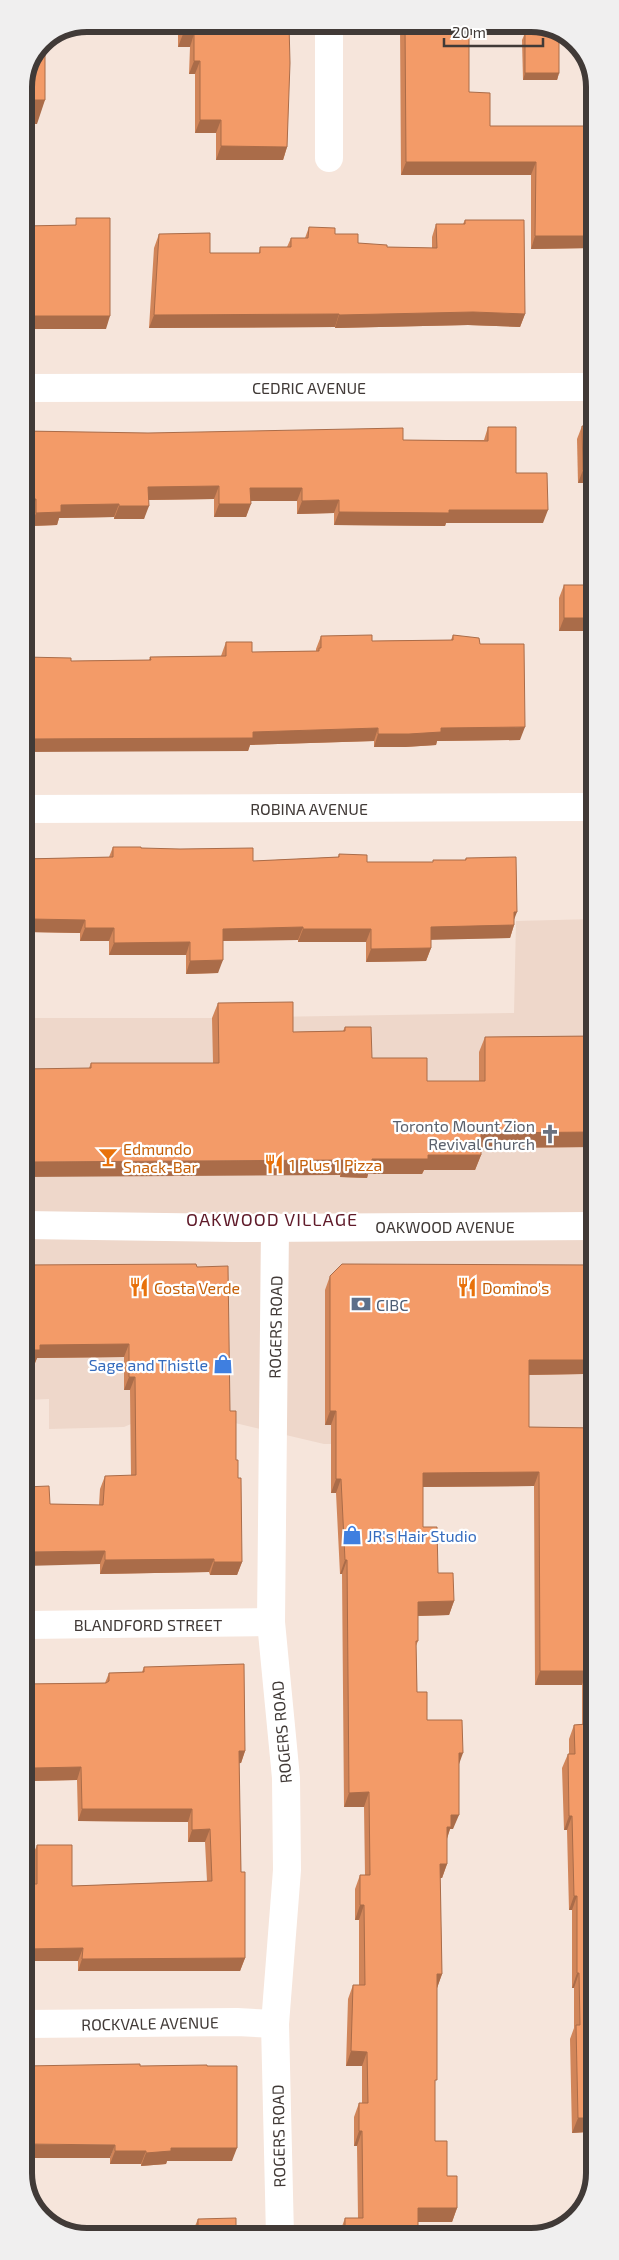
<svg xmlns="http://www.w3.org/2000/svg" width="619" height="2260" font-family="'Exo 2',sans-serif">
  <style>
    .built { fill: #eed7ca }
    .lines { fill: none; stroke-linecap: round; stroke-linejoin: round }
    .minor { stroke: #fff; stroke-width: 28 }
    .tertiary { stroke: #fff; stroke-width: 28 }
    .wall { fill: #d18559 }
    .shaded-wall { fill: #aa6c49 }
    .building { fill: #f39b68; stroke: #aa6c49 }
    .labels { text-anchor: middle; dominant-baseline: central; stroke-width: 4.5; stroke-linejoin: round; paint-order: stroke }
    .street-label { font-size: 16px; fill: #413a37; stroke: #fff }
    .worship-label { font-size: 16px; fill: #5b616d; stroke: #fff; text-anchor: end }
    .food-label { font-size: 16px; fill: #c56008; stroke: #fff; text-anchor: start }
    .service-label { font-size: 16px; fill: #4e5e75; stroke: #fff; text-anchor: start }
    .shop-label { font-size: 16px; fill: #366cbe; stroke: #fff; text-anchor: end }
    .neighbourhood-label { font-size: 18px; letter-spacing: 1px; fill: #5f1a29; stroke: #fff }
    .rim { fill: none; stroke: #413a37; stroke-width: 6 }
  </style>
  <rect width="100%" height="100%" fill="#f6e5db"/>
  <polygon class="built" points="594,919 595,1442 324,1444 235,1423 131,1424 124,1427 49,1429 49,1399 25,1400 24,1018 212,1018 514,1013 516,921"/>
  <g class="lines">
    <g class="minor">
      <polyline points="329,24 329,158"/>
      <polyline points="24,388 594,387"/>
      <polyline points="24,809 594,807"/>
      <polyline points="25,1625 271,1622"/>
      <polyline points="25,2024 237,2022 275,2024"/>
    </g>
    <g class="tertiary">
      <polyline points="24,1225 235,1228 595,1226"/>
      <polyline points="275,1227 271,1622 286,1778 287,1870 275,2024 280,2236"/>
    </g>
  </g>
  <g class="wall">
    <polygon points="178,24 289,24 287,147 283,160 216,160 216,133 195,133 195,74 189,74 190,47 178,47"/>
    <polygon points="400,24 536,24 536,26 469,26 469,92 490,126 586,126 586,100 591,87 594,87 594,340 585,340 584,314 589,301 592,301 592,248 531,249 531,175 401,175"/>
    <polygon points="525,33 559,73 557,80 523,80 522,40"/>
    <polygon points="465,220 525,314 520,327 468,325 335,328 335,327 149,328 154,248 159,234 210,253 259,253 260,247 287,247 291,238 305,238 309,227 335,234 358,243 387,247 432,248 432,237 436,224 463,224"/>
    <polygon points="582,426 594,483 578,483 577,439"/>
    <polygon points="488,427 516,473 543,523 446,523 445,526 334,525 334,513 297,514 297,501 251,501 246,517 214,517 214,499 148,500 144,519 114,519 114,517 59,518 57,525 31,526 31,512 24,431 403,440 484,440"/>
    <polygon points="564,585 594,585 594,631 559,631 559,598"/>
    <polygon points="453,635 480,644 520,740 437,741 436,745 405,747 374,747 374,741 250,745 248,751 71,661 149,660 150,657 221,656 226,642 252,652 316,651 316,649 321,636 372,641 451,640"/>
    <polygon points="113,847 141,848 253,861 338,857 339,854 367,862 433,862 433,860 465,860 466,858 514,919 514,925 510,938 431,939 431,948 426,961 366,962 366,942 298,942 298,940 223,941 218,973 186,974 186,955 109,955 109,941 80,941 80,933 28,932 26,937 24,937 24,859 109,857"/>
    <polygon points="594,854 594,897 592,897 594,856"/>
    <polygon points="218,1003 293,1032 343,1031 345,1027 372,1058 427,1081 479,1081 479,1052 485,1037 592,1036 592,1022 595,1015 595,1170 593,1170 592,1147 481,1148 481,1155 475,1170 424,1170 422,1174 368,1174 367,1178 340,1177 340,1175 89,1068 91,1063 213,1063 212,1018"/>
    <polygon points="24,1265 230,1411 238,1478 242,1562 237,1575 210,1575 209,1572 100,1574 100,1564 50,1504 99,1505 100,1489 105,1476 131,1476 130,1390 124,1390 124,1357 37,1358 35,1363"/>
    <polygon points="595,1265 595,1384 583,1384 583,1374 529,1375 529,1427 595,1428 595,2172 588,2192 587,2132 572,2133 570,2039 574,2028 574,1988 572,1988 572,1910 569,1910 567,1830 564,1830 562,1768 568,1754 569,1754 569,1739 574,1725 582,1724 582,1685 535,1685 534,1486 423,1487 423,1527 438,1573 454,1601 449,1615 418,1616 418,1641 416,1646 417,1692 427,1720 459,1766 453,1829 450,1829 447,1839 447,1864 442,1878 440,1878 442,1974 437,1988 435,2086 435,2141 447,2176 457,2208 452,2222 418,2222 418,2235 340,2235 340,2232 345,2218 358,2218 357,2146 354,2146 354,2117 359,2103 362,2103 362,2066 346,2066 348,1999 353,1985 359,1985 359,1920 355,1920 355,1889 360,1875 365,1875 364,1807 344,1807 342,1574 340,1574 336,1493 331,1493 331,1425 325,1425 325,1290 330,1276"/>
    <polygon points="144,1667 245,1751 241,1763 239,1763 241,1872 245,1958 240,1971 78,1971 78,1961 26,1961 25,1965 25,1884 32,1884 32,1857 37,1845 72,1886 207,1881 205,1842 188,1842 188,1822 78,1821 77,1780 29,1781 25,1684 105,1683 109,1673 142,1672"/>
    <polygon points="140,2066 232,2161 167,2161 166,2164 141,2166 141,2164 110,2164 110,2158"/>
    <polygon points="198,2219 236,2236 195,2236 195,2226"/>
  </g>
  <g class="shaded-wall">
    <polygon points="466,24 536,24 536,26 465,26"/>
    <polygon points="183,34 194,34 190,47 178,47"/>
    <polygon points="194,61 200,61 195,74 189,74"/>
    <polygon points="525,73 559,73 557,80 523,80"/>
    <polygon points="24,100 45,100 37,124 24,124"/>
    <polygon points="200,120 221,120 216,133 195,133"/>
    <polygon points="221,146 287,147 283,160 216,160"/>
    <polygon points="406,162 536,162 531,175 401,175"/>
    <polygon points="535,236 594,236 594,243 592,248 531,249"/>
    <polygon points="473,312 525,314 520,327 468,325 335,328 339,315"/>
    <polygon points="339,314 335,327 149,328 154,315"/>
    <polygon points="24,316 110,316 106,329 24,329"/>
    <polygon points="590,327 594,327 594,340 585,340"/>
    <polygon points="583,470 594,470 594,483 578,483"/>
    <polygon points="219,486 214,499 144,500 148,487"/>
    <polygon points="250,488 302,488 297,501 246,501"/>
    <polygon points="24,499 36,499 31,512 24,512"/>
    <polygon points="339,500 334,513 297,514 302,501"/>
    <polygon points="119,504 114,517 59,518 57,525 31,526 36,513 61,505"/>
    <polygon points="219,504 251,504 246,517 214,517"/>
    <polygon points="119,506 149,506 144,519 114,519"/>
    <polygon points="449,510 548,510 543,523 446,523 445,526 334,525 339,512"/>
    <polygon points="564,618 594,618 594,631 559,631"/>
    <polygon points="525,727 520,740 437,741 436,745 405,747 374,747 378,734 441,728"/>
    <polygon points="378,728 374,741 250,745 248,751 24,752 24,739"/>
    <polygon points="594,889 594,897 592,897"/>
    <polygon points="514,912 517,912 512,925 514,925 510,938 426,940 431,927"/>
    <polygon points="31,919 85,920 80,933 28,932 26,937 24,937 24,924"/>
    <polygon points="303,927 298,940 218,941 223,929"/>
    <polygon points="85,928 114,928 109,941 80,941"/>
    <polygon points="303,929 371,929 366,942 298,942"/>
    <polygon points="190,942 186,955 109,955 114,943"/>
    <polygon points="431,948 426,961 366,962 371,949"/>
    <polygon points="223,960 218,973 186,974 190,961"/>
    <polygon points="595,1132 595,1141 592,1147 475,1148 481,1133"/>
    <polygon points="428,1155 481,1155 475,1170 424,1170 422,1174 368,1174 367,1178 340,1177 346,1162 372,1159"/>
    <polygon points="346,1160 340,1175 24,1177 24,1162"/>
    <polygon points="129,1344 124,1357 37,1358 35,1363 25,1364 25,1350 40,1345"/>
    <polygon points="529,1360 588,1360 583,1374 524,1375"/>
    <polygon points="588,1370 595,1370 595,1384 583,1384"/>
    <polygon points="129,1377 135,1377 130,1390 124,1390"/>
    <polygon points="330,1411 336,1411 331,1425 325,1425"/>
    <polygon points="539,1472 534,1486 418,1487 423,1473"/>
    <polygon points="336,1479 341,1479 336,1493 331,1493"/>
    <polygon points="105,1551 100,1564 25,1566 25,1552"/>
    <polygon points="214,1559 209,1572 100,1574 105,1560"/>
    <polygon points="345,1560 347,1560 342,1574 340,1574"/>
    <polygon points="214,1562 242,1562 237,1575 210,1575"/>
    <polygon points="454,1601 449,1615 413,1616 418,1602"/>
    <polygon points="540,1671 587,1671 582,1685 535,1685"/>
    <polygon points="25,1748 33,1748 29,1761 25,1761"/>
    <polygon points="239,1751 245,1751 241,1763 234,1764"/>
    <polygon points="459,1753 463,1753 458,1767"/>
    <polygon points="81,1767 77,1780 29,1781 34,1768"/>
    <polygon points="369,1792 364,1807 344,1807 349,1793"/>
    <polygon points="82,1809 192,1809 188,1822 78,1821"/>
    <polygon points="451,1815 459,1815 453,1829 450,1829 446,1841 441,1841"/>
    <polygon points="569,1816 572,1816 567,1830 564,1830"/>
    <polygon points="210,1829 205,1842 188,1842 192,1830"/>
    <polygon points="440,1864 447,1864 442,1878 434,1878"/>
    <polygon points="574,1896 577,1896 572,1910 569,1910"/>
    <polygon points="360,1905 364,1905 359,1920 355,1920"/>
    <polygon points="83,1948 78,1961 26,1961 25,1965 25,1956 28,1949"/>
    <polygon points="245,1958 240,1971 78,1971 82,1959"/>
    <polygon points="577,1973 579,1973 574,1988 572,1988"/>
    <polygon points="437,1974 442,1974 437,1988"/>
    <polygon points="351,2051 367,2052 362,2066 346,2066"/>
    <polygon points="578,2118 592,2118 587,2132 572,2133"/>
    <polygon points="359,2131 362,2131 357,2146 354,2146"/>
    <polygon points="25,2144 115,2145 110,2158 25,2158"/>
    <polygon points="171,2148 237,2148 232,2161 167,2161 166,2164 141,2166 146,2153"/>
    <polygon points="115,2151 146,2151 141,2164 110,2164"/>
    <polygon points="418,2208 457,2208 452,2222 413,2222"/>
  </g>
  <g class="building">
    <polygon points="183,24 289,24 290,63 287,147 221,146 221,120 200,120 200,61 194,61 194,34 183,34"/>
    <polygon points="405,24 469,24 469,92 490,93 490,126 590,126 591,87 594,87 594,236 535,236 536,162 406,162"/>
    <rect x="525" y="33" width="34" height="40"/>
    <polygon points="43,42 45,42 45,100 24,100 24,88"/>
    <polygon points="76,218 110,218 110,316 24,316 24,226 76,225"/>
    <polygon points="465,220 524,220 525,314 473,312 339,315 339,314 154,315 159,234 210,233 210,253 260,253 260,247 291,247 291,238 308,238 309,227 335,228 335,234 358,234 358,243 387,245 387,247 437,248 436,224 465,224"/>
    <polygon points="589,301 594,301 594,327 590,327"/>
    <polygon points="582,426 594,426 594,470 583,470"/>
    <polygon points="488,427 516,427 516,473 547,473 548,510 449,510 449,513 339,512 339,500 302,501 302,488 250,488 251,504 219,504 219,486 148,487 149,506 119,506 119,504 61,505 61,512 36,513 36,499 24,499 24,431 148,433 403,428 403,440 488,441"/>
    <rect x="564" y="585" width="30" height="33"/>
    <polygon points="372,635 372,641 453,640 453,635 479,638 480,644 524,644 525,727 441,728 441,732 409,734 378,734 378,728 253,732 253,738 24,739 24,657 71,658 71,661 151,660 150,657 226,656 226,642 252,642 252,652 319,651 319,648 321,648 321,636"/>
    <polygon points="113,847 141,847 141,848 180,849 253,848 253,861 339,857 339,854 367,855 367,862 433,862 433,860 466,860 466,858 516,857 517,912 514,912 514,925 431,927 431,948 371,949 371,929 303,929 303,927 223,929 223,960 190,961 190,942 114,943 114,928 85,928 85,920 31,919 31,924 24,924 24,859 113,857"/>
    <polygon points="293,1002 293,1032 345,1031 345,1027 371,1027 372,1058 427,1058 427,1081 485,1081 485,1037 595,1036 595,1132 481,1133 481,1155 428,1155 428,1159 372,1159 372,1163 346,1162 346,1160 24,1162 24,1069 91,1068 91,1063 219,1063 218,1003"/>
    <polygon points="196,1264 197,1267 228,1266 230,1411 236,1411 236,1460 238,1460 238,1478 241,1478 242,1562 214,1562 214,1559 105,1560 105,1551 25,1552 25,1487 49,1486 50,1504 103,1505 105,1476 136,1475 135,1377 129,1377 129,1344 40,1345 40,1350 25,1350 24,1265"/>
    <polygon points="342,1264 595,1265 595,1370 588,1370 588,1360 529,1360 529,1427 595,1428 595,2172 593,2179 592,2118 578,2118 576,2025 580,2025 579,1973 577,1973 577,1896 574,1896 572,1816 569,1816 568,1754 575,1754 574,1725 587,1724 587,1671 540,1671 539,1472 423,1473 423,1527 437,1527 438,1573 453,1573 454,1601 418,1602 418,1641 416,1641 417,1692 427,1692 427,1720 462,1720 463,1753 459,1753 459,1815 451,1815 451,1827 447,1827 447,1864 440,1864 442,1974 437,1974 437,2080 435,2080 435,2141 447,2141 447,2176 457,2176 457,2208 418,2208 418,2235 345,2235 345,2218 363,2218 362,2131 359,2131 359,2103 368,2103 367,2052 351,2051 353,1985 365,1985 364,1905 360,1905 360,1875 370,1875 369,1792 349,1793 347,1560 345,1560 341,1479 336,1479 336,1411 330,1411 330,1276"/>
    <polygon points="244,1664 245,1751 239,1751 241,1872 245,1872 245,1958 82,1959 83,1948 28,1949 28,1957 25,1957 25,1884 37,1884 37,1845 72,1845 72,1886 212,1881 210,1829 192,1830 192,1809 82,1809 81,1767 34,1768 33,1748 25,1748 25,1684 106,1683 109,1681 109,1673 144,1672 144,1667"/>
    <polygon points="140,2064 140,2066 207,2065 207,2066 237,2066 237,2148 171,2148 171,2151 146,2153 146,2151 115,2151 115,2145 25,2144 25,2066"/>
    <polygon points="236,2218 236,2236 198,2236 198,2219"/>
  </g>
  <defs>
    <symbol id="church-bare" viewBox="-9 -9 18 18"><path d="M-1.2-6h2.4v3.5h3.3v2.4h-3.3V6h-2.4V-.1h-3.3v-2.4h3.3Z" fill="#6b7280" stroke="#fff" stroke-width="2.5" paint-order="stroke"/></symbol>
    <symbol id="bar-bare" viewBox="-9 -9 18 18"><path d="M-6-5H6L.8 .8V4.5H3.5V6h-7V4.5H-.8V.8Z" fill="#e8710a" stroke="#fff" stroke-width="2.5" paint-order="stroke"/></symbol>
    <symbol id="restaurant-bare" viewBox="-9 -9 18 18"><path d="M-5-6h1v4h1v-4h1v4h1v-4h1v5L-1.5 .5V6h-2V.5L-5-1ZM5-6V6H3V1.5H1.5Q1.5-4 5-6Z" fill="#e8710a" stroke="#fff" stroke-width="2.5" paint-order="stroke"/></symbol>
    <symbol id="bank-bare" viewBox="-9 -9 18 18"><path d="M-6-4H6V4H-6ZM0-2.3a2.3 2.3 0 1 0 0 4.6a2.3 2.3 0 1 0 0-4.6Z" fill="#5c6f8a" stroke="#fff" stroke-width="2.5" paint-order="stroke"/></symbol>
    <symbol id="shop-bare" viewBox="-9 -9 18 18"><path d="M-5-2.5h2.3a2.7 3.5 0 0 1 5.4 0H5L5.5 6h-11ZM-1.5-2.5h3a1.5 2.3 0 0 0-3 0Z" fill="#3f7fe0" stroke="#fff" stroke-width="2.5" paint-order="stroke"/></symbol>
  </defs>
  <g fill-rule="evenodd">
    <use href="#church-bare" x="536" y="1120" width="28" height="28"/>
    <use href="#bar-bare" x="94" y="1143" width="28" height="28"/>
    <use href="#restaurant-bare" x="260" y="1150" width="28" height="28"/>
    <use href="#restaurant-bare" x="125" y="1273" width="28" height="28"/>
    <use href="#restaurant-bare" x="453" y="1273" width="28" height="28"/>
    <use href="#bank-bare" x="347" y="1290" width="28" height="28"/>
    <use href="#shop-bare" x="209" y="1350" width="28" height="28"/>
    <use href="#shop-bare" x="338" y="1521" width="28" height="28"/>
  </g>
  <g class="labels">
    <g class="street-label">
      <text x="309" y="387">CEDRIC AVENUE</text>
      <text x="309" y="808">ROBINA AVENUE</text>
      <text x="445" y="1226">OAKWOOD AVENUE</text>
      <text transform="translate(275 1327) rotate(-89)">ROGERS ROAD</text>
      <text x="148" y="1624">BLANDFORD STREET</text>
      <text transform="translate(281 1732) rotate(-95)">ROGERS ROAD</text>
      <text transform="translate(150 2023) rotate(-1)">ROCKVALE AVENUE</text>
      <text transform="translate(278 2136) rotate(-91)">ROGERS ROAD</text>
    </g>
    <g class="worship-label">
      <text x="535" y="1125">Toronto Mount Zion<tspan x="535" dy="18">Revival Church</tspan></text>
    </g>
    <g class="food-label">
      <text x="123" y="1148">Edmundo<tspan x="123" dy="18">Snack-Bar</tspan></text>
      <text x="289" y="1164">1 Plus 1 Pizza</text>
      <text x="154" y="1287">Costa Verde</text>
      <text x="482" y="1287">Domino's</text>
    </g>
    <g class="service-label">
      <text x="376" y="1304">CIBC</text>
    </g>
    <g class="shop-label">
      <text x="208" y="1364">Sage and Thistle</text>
      <text x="367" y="1535" text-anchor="start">JR's Hair Studio</text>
    </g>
    <g class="neighbourhood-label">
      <text x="272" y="1219">OAKWOOD VILLAGE</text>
    </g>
  </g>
  <path d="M0 0H619V2260H0ZM87 32H531A55 55 0 0 1 586 87V2173A55 55 0 0 1 531 2228H87A55 55 0 0 1 32 2173V87A55 55 0 0 1 87 32Z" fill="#f0efef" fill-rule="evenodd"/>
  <path class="rim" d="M87 32H531A55 55 0 0 1 586 87V2173A55 55 0 0 1 531 2228H87A55 55 0 0 1 32 2173V87A55 55 0 0 1 87 32Z"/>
  <path d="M444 38v8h99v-8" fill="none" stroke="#413a37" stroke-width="2.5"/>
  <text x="452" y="38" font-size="15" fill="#413a37" stroke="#ffffff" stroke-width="4" paint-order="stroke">20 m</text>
</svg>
